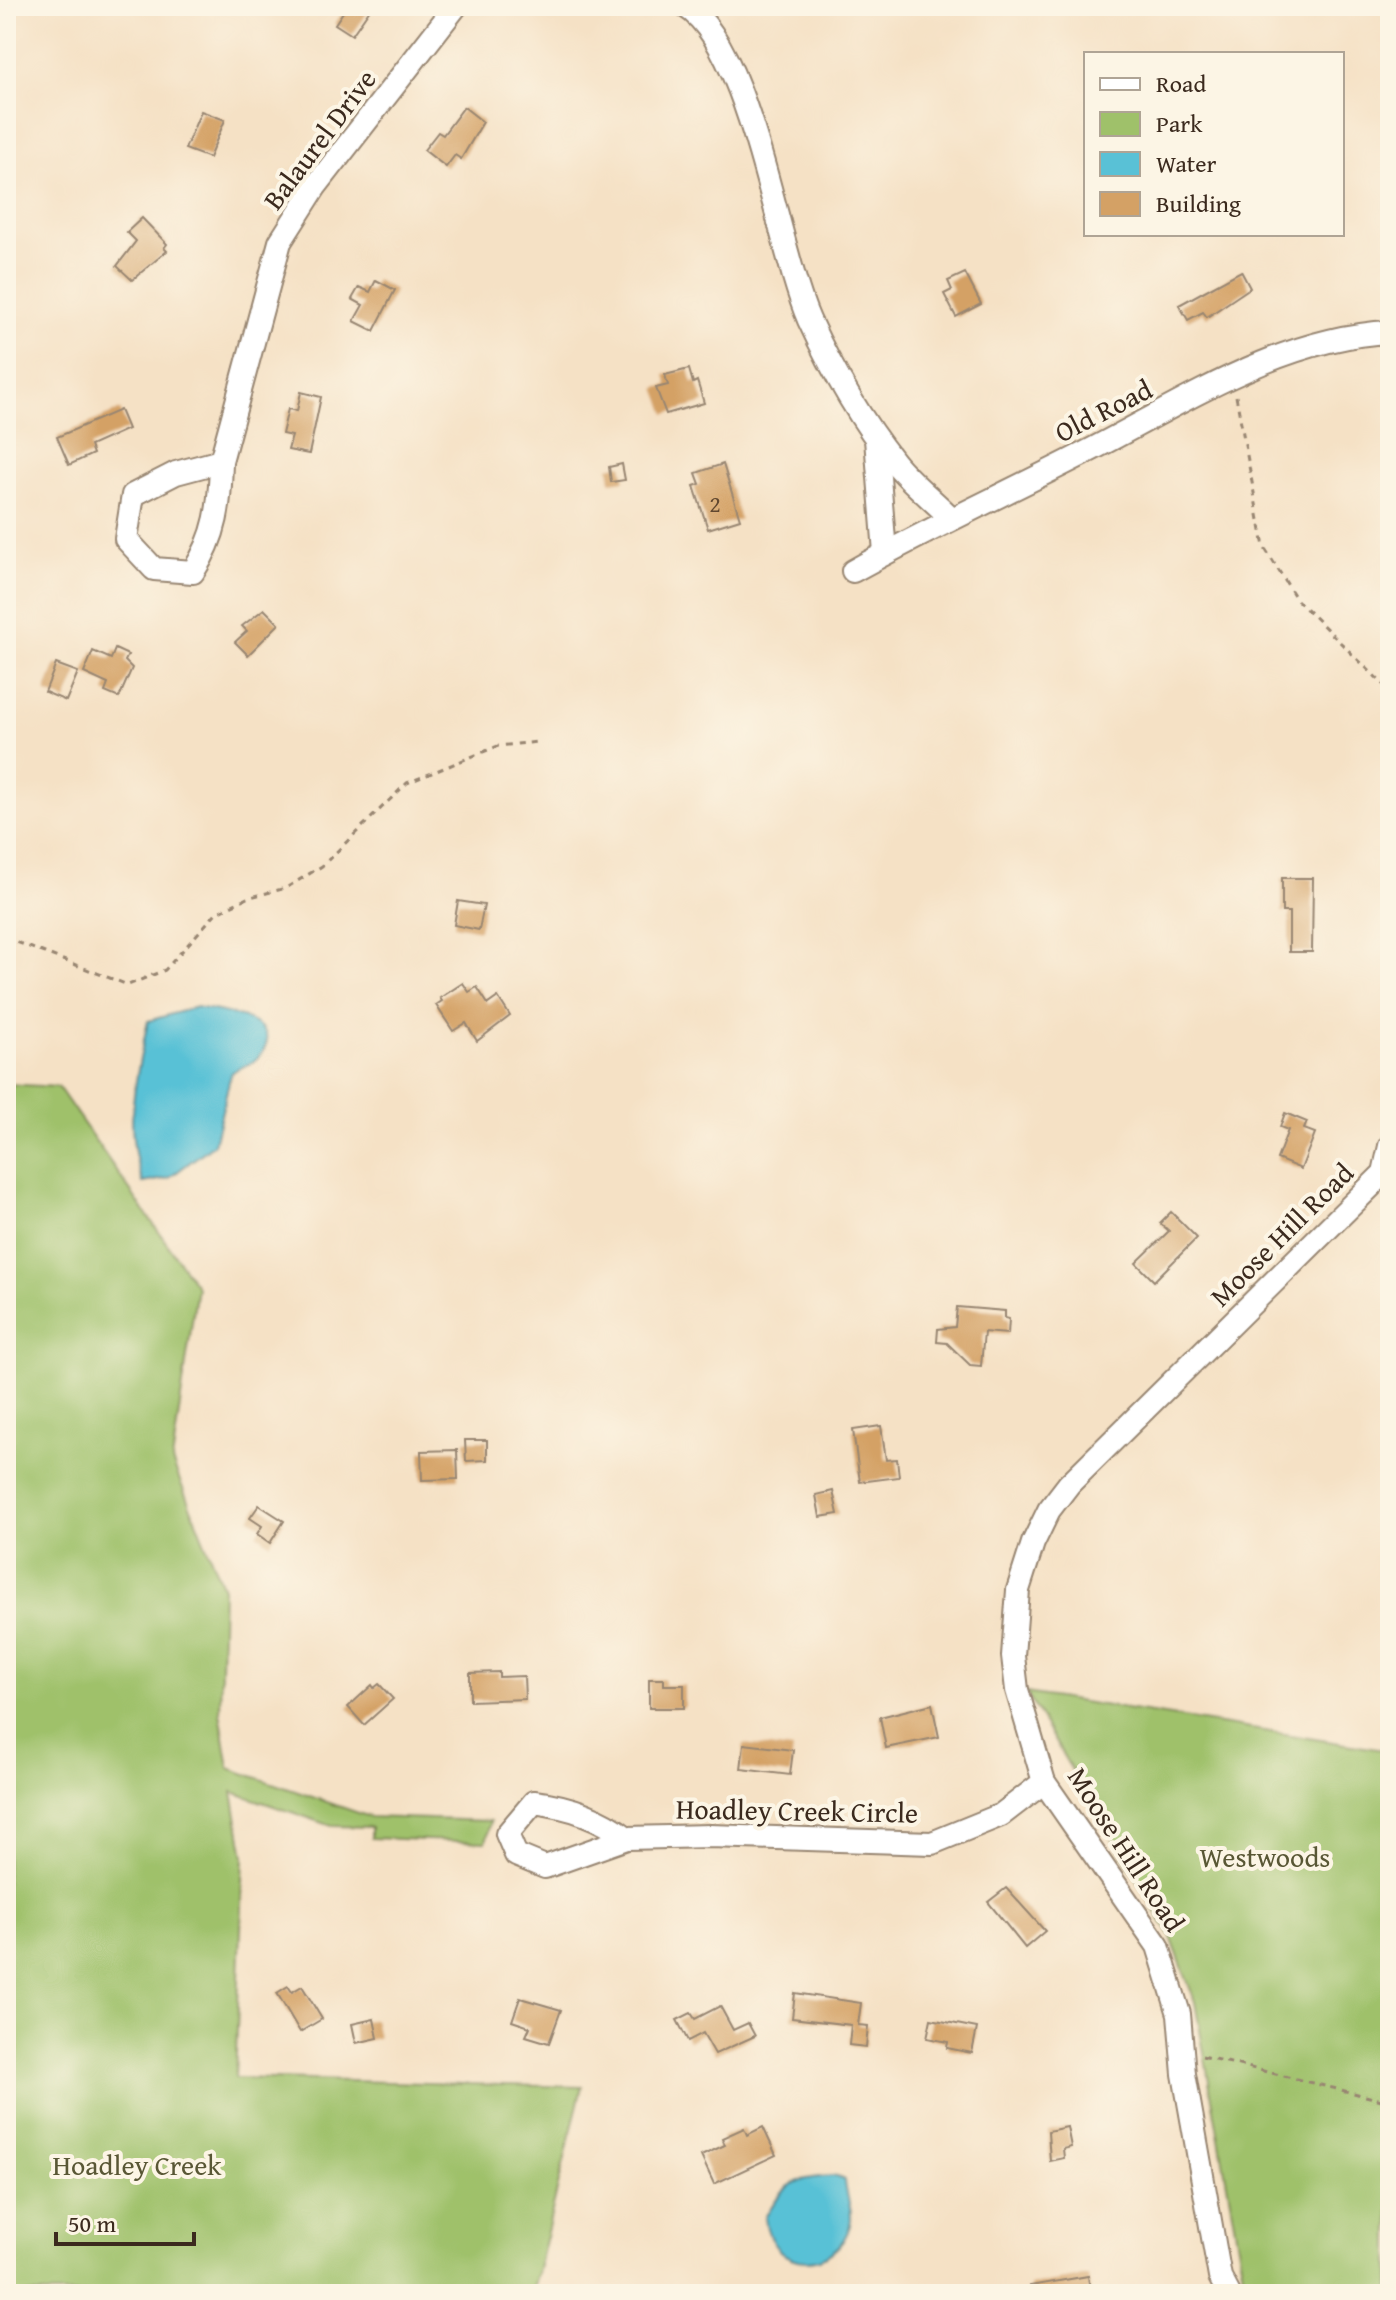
<svg xmlns="http://www.w3.org/2000/svg" width="1396" height="2300" font-family="'Gentium Book Plus',serif">
  <style>
    .green { fill: #9fc16a; stroke: #6d7644; stroke-width: 2 }
    .water { fill: #59c1d6; stroke: #4a767a; stroke-width: 2 }
    .building { fill: #d4a165 }
    .lines { fill: none; stroke-linecap: round; stroke-linejoin: round }
    .minor-casing { stroke: #988672; stroke-width: 26 }
    .path { stroke: #988672; stroke-width: 3; stroke-dasharray: 6 6; stroke-linecap: butt }
    .minor { stroke: #fff; stroke-width: 22 }
    .labels { text-anchor: middle; dominant-baseline: central; stroke-width: 8; stroke-linejoin: round; paint-order: stroke }
    .number-label { font-size: 24px; fill: #614830 }
    .street-label { font-size: 28px; fill: #3b2a1e; stroke: #fcf5e5 }
    .park-label { font-size: 28px; fill: #595735; stroke: #fcf5e5 }
  </style>
  <rect width="100%" height="100%" fill="#fcf5e5"/>
  <filter id="ink" filterUnits="userSpaceOnUse"><feTurbulence type="fractalNoise" baseFrequency=".0125" numOctaves="2"/><feDisplacementMap in="SourceGraphic" scale="16" xChannelSelector="R" yChannelSelector="G"/><feConvolveMatrix kernelMatrix="1 2 1 2 8 2 1 2 1" color-interpolation-filters="sRGB"/></filter>
  <filter id="wash" filterUnits="userSpaceOnUse"><feTurbulence type="fractalNoise" baseFrequency=".006" numOctaves="4" result="noise"/><feDisplacementMap in="SourceGraphic" scale="32" xChannelSelector="R" yChannelSelector="G"/><feGaussianBlur stdDeviation="1.8" result="paint"/><feColorMatrix in="noise" values="0 0 0 0 0 0 0 0 0 0 0 0 0 0 0 0 0 1.4 0 .05"/><feComposite in="paint" operator="in"/></filter>
  <g filter="url(#wash)">
    <rect width="100%" height="100%" fill="#f5e1c5"/>
    <g class="green">
      <polygon points="6,1084 58,1087 197,1287 172,1461 223,1588 220,1712 229,1768 370,1817 491,1821 486,1842 371,1838 371,1827 332,1826 233,1792 244,1856 235,2078 582,2087 532,2294 6,2294"/>
      <polygon points="1026,1693 1390,1751 1390,2294 1253,2294 1243,2274 1195,2002 1171,1937"/>
    </g>
    <g class="water">
      <path d="M196,1007c21,4 96,12 62,51 -7,7 -19,9 -27,15l-17,71 -45,34 -26,5c-21,-58 -7,-104 5,-162z"/>
      <path d="M833,2176l12,4c0,14 9,31 5,45 -12,46 -78,52 -85,-7 19,-36 29,-39 68,-42z"/>
    </g>
    <g id="blocks">
      <g class="building">
        <polygon points="347,6 372,6 352,35 335,24"/>
        <polygon points="464,107 483,122 461,159 455,155 446,167 424,150 438,132 443,135"/>
        <polygon points="201,111 225,120 209,158 185,149"/>
        <polygon points="142,218 167,244 164,248 167,251 132,280 117,266 136,241 127,232"/>
        <polygon points="1241,271 1250,288 1207,317 1203,312 1188,320 1179,305"/>
        <polygon points="965,273 981,304 956,317 944,294 952,290 948,281"/>
        <polygon points="376,280 395,290 374,331 354,321 363,305 352,299 359,287 370,292"/>
        <polygon points="689,369 693,383 697,381 704,403 666,414 656,388 668,385 665,375"/>
        <polygon points="301,392 321,397 309,454 288,450 292,436 282,434 288,409 297,411"/>
        <polygon points="120,410 128,429 90,446 93,454 69,465 57,437"/>
        <polygon points="622,464 625,480 611,482 609,467"/>
        <polygon points="723,464 740,519 708,529 694,486 700,484 696,473"/>
        <polygon points="264,609 279,624 248,655 235,642 247,631 242,626"/>
        <polygon points="115,649 128,655 125,661 132,668 119,698 105,692 108,684 84,673 93,651 111,659"/>
        <polygon points="56,664 78,672 66,701 45,692"/>
        <polygon points="1282,878 1313,878 1312,952 1289,952 1289,912 1282,912"/>
        <polygon points="458,901 484,905 479,930 454,925"/>
        <polygon points="463,983 469,992 477,987 488,1004 498,997 510,1016 477,1041 466,1023 453,1031 436,1005 442,1001 440,998"/>
        <polygon points="1285,1113 1307,1122 1304,1129 1315,1133 1301,1169 1277,1159 1288,1130 1280,1127"/>
        <polygon points="1171,1212 1197,1238 1154,1281 1136,1263 1169,1231 1160,1223"/>
        <polygon points="957,1307 1005,1311 1005,1318 1009,1319 1008,1334 984,1332 981,1366 970,1365 947,1343 937,1342 938,1329 955,1327"/>
        <polygon points="881,1426 886,1460 897,1459 899,1477 860,1482 853,1430"/>
        <polygon points="465,1440 487,1440 487,1460 466,1461"/>
        <polygon points="457,1450 458,1479 422,1480 421,1451"/>
        <polygon points="833,1491 838,1514 820,1517 816,1495"/>
        <polygon points="259,1505 284,1521 270,1543 257,1534 262,1526 250,1518"/>
        <polygon points="499,1672 499,1677 524,1676 525,1699 470,1701 470,1673"/>
        <polygon points="649,1679 664,1679 664,1685 684,1685 684,1708 649,1708"/>
        <polygon points="379,1684 393,1699 364,1725 348,1707 372,1685 374,1688"/>
        <polygon points="932,1704 939,1737 886,1748 880,1717"/>
        <polygon points="744,1744 793,1750 790,1775 741,1769"/>
        <polygon points="1006,1888 1045,1931 1025,1948 988,1902"/>
        <polygon points="288,1986 292,1992 302,1986 322,2019 300,2032 277,1993"/>
        <polygon points="795,1993 861,2003 858,2025 868,2026 866,2047 849,2045 851,2025 792,2018"/>
        <polygon points="520,1998 561,2010 549,2043 526,2036 530,2027 512,2021"/>
        <polygon points="720,2006 733,2030 748,2023 755,2036 715,2054 703,2033 688,2041 677,2020 691,2013 695,2019"/>
        <polygon points="374,2019 378,2038 356,2043 352,2024"/>
        <polygon points="931,2019 977,2028 972,2053 947,2048 948,2042 927,2038"/>
        <polygon points="763,2127 776,2155 714,2184 701,2156 725,2145 722,2138 744,2128 747,2135"/>
        <polygon points="1067,2127 1071,2147 1063,2149 1064,2158 1050,2161 1048,2131"/>
        <polygon points="1088,2276 1090,2290 1082,2294 1031,2294 1030,2286"/>
      </g>
    </g>
  </g>
  <g filter="url(#ink)">
    <use href="#blocks" fill-opacity="0" stroke="#988672" stroke-width="2"/>
    <g class="lines">
      <defs>
        <g id="minor">
          <path d="M685,6c65,39 92,241 124,314 23,50 50,98 85,142 16,20 38,37 56,55"/>
          <polyline points="876,439 885,553"/>
          <path d="M221,461l-45,12 -43,22 -7,44 28,30 39,3c24,-37 27,-67 28,-111l59,-219 35,-55 141,-181"/>
          <path d="M853,571c75,-42 152,-77 228,-116 97,-49 198,-118 309,-123"/>
          <path d="M627,1838c-27,-21 -60,-32 -93,-36l-27,32 9,21 29,12 82,-29 83,-2 222,7 69,-28 43,-33"/>
          <polyline points="1229,2294 1220,2277 1184,2074 1179,2014 1158,1946 1044,1782 1017,1690 1013,1656 1018,1590 1033,1543 1049,1510 1069,1484 1384,1173 1390,1146"/>
        </g>
      </defs>
      <use href="#minor" class="minor-casing"/>
      <g class="path">
        <polyline points="1236,396 1264,547 1297,600 1390,691"/>
        <polyline points="6,938 128,985 165,970 216,913 247,898 286,888 322,866 407,783 498,746 538,742"/>
        <polyline points="1202,2056 1390,2102"/>
      </g>
      <use href="#minor" class="minor"/>
    </g>
  </g>
  <g class="labels">
    <g class="number-label">
      <text x="715" y="503">2</text>
    </g>
    <g class="street-label">
      <text transform="translate(319 139) rotate(-53)">Balaurel Drive</text>
      <text transform="translate(1103 410) rotate(-27)">Old Road</text>
      <text transform="translate(1281 1234) rotate(-45)">Moose Hill Road</text>
      <text transform="translate(797 1810) rotate(1)">Hoadley Creek Circle</text>
      <text transform="translate(1127 1849) rotate(57)">Moose Hill Road</text>
    </g>
    <g class="park-label">
      <text x="1265" y="1856">Westwoods</text>
      <text x="137" y="2164">Hoadley Creek</text>
    </g>
  </g>
  <rect width="1396" height="2300" fill="none" stroke="#fcf5e5" stroke-width="32"/>
  <rect x="1084" y="52" width="260" height="184" fill="#fcf5e5" stroke="#afa495" stroke-width="2"/>
  <rect x="1100" y="78" width="40" height="12" fill="#ffffff" stroke="#afa495" stroke-width="2"/>
  <text x="1156" y="92" font-size="24" fill="#3b2a1e">Road</text>
  <rect x="1100" y="112" width="40" height="24" fill="#9fc16a" stroke="#afa495" stroke-width="2"/>
  <text x="1156" y="132" font-size="24" fill="#3b2a1e">Park</text>
  <rect x="1100" y="152" width="40" height="24" fill="#59c1d6" stroke="#afa495" stroke-width="2"/>
  <text x="1156" y="172" font-size="24" fill="#3b2a1e">Water</text>
  <rect x="1100" y="192" width="40" height="24" fill="#d4a165" stroke="#afa495" stroke-width="2"/>
  <text x="1156" y="212" font-size="24" fill="#3b2a1e">Building</text>
  <path d="M56 2232v12h138v-12" fill="none" stroke="#3b2a1e" stroke-width="4"/>
  <text x="68" y="2232" font-size="24" fill="#3b2a1e" stroke="#fcf5e5" stroke-width="6" paint-order="stroke">50 m</text>
</svg>
